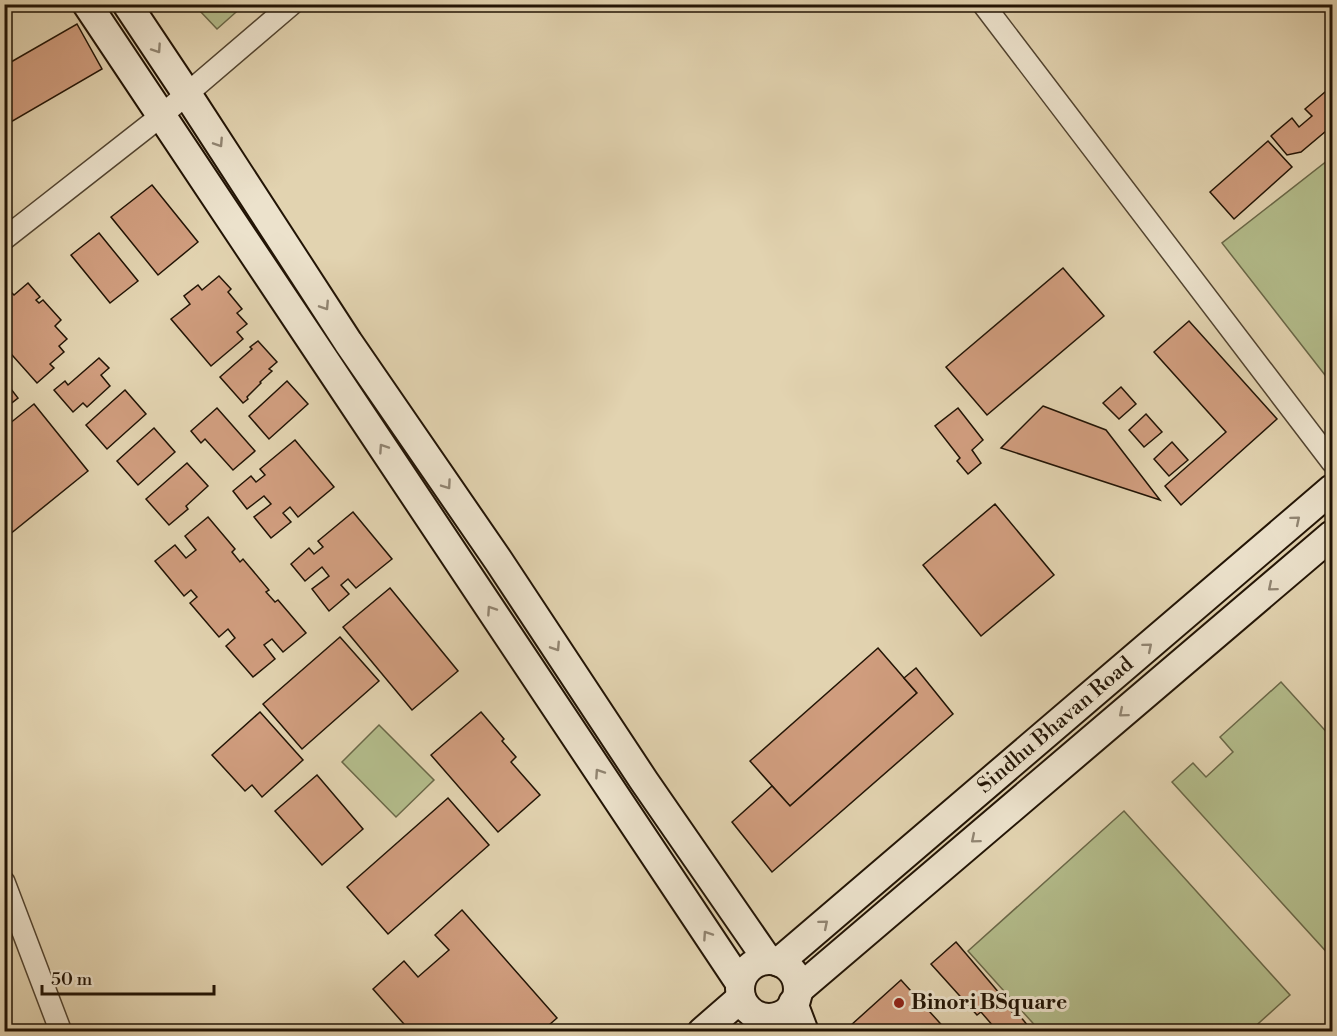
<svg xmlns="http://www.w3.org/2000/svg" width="1337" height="1036" font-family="'Libre Bodoni',serif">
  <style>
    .green { fill: #b3bc8b; stroke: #6a6848; stroke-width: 1.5 }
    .building { fill: #d09d7e; stroke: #221405; stroke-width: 1.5 }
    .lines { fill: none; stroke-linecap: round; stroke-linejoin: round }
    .street-casing { stroke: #524430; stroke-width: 24 }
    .secondary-casing { stroke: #221405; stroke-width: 32 }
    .street { stroke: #ece2cc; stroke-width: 21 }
    .secondary { stroke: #ece2cc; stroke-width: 28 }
    .oneway { stroke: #918572 }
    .poi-dot { fill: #8f2418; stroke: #ece2cc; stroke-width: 2 }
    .labels { text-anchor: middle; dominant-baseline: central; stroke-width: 6; stroke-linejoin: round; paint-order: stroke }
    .street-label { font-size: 21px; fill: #221405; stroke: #ece2cc }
    .poi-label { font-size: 21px; font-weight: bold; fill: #221405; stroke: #ece2cc; text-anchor: start }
  </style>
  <rect width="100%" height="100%" fill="#e2d3b0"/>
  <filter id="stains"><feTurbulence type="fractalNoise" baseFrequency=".00333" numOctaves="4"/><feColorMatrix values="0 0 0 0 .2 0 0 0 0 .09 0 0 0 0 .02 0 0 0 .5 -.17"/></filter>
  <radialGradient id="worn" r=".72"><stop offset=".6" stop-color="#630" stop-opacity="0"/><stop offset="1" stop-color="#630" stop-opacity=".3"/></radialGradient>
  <g class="green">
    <polygon points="207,5 207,4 244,5 217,29 200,11"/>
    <polygon points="1332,157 1332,384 1222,243"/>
    <polygon points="1281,682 1332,738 1332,958 1172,782 1193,763 1206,777 1233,752 1220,737"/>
    <polygon points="379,725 434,780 396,817 342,762"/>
    <polygon points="1124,811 1290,995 1250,1031 1040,1031 968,951"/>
  </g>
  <g class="building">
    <polygon points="77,24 102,69 4,126 4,66"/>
    <polygon points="1332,86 1332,126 1301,152 1287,155 1271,136 1292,118 1299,127 1312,116 1305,109"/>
    <polygon points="1268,141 1292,167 1234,219 1210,192"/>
    <polygon points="152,185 198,242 158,275 111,217"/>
    <polygon points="99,233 138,281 110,303 71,255"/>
    <polygon points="1063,268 1104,316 987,415 946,367"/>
    <polygon points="219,276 231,289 228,292 242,309 237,313 247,324 237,332 243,339 211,366 171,319 190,304 184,296 198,285 202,290"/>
    <polygon points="28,283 40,297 36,300 39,303 43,300 61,320 55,326 67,339 59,346 64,352 50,364 54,368 37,383 4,346 4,285 14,295"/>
    <polygon points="1189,321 1277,419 1181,505 1165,486 1226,432 1154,352"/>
    <polygon points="258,341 277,362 269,369 272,371 260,382 261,383 247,397 248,399 243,403 220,377 252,349 250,347"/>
    <polygon points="99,358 109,368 101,375 110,386 87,407 83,403 73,412 54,390 65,381 68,385"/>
    <polygon points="4,380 18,398 4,409"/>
    <polygon points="287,381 308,404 269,439 249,416"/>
    <polygon points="1121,387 1136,404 1119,419 1103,403"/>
    <polygon points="125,390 146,414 107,449 86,425"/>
    <polygon points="34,404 88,471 4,539 4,485 8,482 4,478 4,428"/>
    <polygon points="1043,406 1106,430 1160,500 1001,448"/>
    <polygon points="217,408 255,451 233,470 205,439 201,443 191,431"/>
    <polygon points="958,408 983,440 972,450 981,463 968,474 957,461 960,458 935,426"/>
    <polygon points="1146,414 1162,432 1144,447 1129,430"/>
    <polygon points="154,428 175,452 138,485 117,461"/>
    <polygon points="295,440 334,487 298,517 290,507 283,513 291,522 271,538 254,517 271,504 264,496 247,509 233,491 251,476 256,482 265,475 260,469"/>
    <polygon points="1172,442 1188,460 1169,476 1154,459"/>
    <polygon points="187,463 208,486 186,506 188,509 169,525 146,499"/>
    <polygon points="995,504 1054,575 981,636 923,565"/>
    <polygon points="353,512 392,559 356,588 348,579 341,585 349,594 329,611 312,589 329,576 322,567 305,581 291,564 309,548 314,554 323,547 318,541"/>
    <polygon points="208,517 235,549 232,552 240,562 243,559 269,590 266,592 275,602 278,600 306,633 283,652 272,639 264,645 275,659 253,677 226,646 235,638 228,629 219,637 190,603 197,597 191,590 184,596 155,561 175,545 186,558 196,550 185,536"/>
    <polygon points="390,588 458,671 412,710 343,627"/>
    <polygon points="340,637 379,681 302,749 263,704"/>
    <polygon points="878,648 917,693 790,806 750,761"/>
    <polygon points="916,668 953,714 772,872 732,822 772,786 790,806 917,693 904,678"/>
    <polygon points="260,712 303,760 262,797 252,785 245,791 212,755"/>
    <polygon points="481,712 504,739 502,741 516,757 511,762 540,795 498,832 431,755"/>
    <polygon points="317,775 363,829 322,865 275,811"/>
    <polygon points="448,798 489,845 388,934 347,887"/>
    <polygon points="462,910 557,1018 541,1032 411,1032 373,989 404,961 418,977 449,950 435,935"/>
    <polygon points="956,942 1000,994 998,996 1012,1012 1015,1010 1033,1032 991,1032 994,1027 981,1012 977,1015 931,964"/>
    <polygon points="901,980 948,1032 856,1032 850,1026"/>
  </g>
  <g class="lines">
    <defs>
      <g id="street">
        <polyline points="983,4 1332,462"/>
        <polyline points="4,239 161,116 292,4"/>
        <polyline points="4,882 61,1032"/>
      </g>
      <g id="secondary">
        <polyline points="87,4 740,983"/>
        <polyline points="127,4 187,94 348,342 498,560 644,781 767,959"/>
        <circle cx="769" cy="989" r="29"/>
        <path id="s1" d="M779,962l553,-473"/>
        <polyline points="798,990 1332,535"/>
        <polyline points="793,1003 804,1032"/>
        <polyline points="702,1032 741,998"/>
      </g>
    </defs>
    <use href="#street" class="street-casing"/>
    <use href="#secondary" class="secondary-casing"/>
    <use href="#street" class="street"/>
    <use href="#secondary" class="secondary"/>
  </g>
  <defs><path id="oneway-chevron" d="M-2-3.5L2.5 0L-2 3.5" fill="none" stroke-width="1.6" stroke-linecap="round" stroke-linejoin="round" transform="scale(1.5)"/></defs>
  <g class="oneway">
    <use href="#oneway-chevron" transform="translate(157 49) rotate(56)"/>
    <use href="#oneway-chevron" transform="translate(219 143) rotate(57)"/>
    <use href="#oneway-chevron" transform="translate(325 306) rotate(57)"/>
    <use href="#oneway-chevron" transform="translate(383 448) rotate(-124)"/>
    <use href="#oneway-chevron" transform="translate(447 485) rotate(55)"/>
    <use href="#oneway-chevron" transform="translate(1296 520) rotate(-40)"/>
    <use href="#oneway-chevron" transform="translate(1272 587) rotate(140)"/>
    <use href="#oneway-chevron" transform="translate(491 610) rotate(-124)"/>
    <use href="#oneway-chevron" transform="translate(556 647) rotate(57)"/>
    <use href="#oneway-chevron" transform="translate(1148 647) rotate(-40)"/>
    <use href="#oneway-chevron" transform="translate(1123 713) rotate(140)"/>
    <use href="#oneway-chevron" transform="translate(599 773) rotate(-124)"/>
    <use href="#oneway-chevron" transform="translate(975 839) rotate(140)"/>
    <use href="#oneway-chevron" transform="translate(824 924) rotate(-40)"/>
    <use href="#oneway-chevron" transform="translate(707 935) rotate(-124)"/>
  </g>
  <circle class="poi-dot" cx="899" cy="1003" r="6"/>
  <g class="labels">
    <g class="street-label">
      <text stroke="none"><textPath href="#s1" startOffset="364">Sindhu Bhavan Road</textPath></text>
    </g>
    <g class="poi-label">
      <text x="911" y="1003">Binori BSquare</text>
    </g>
  </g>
  <rect width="1337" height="1036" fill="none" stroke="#e2d3b0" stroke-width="24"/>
  <rect x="6" y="6" width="1325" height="1024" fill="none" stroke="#221405" stroke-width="3"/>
  <rect x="12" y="12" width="1313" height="1012" fill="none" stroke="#221405" stroke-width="1.5"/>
  <path d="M42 985v9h172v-9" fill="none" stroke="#221405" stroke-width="3"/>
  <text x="51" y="985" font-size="18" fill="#221405" stroke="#ece2cc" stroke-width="4.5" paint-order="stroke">50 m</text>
  <rect width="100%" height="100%" filter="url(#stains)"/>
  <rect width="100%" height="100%" fill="url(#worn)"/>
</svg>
